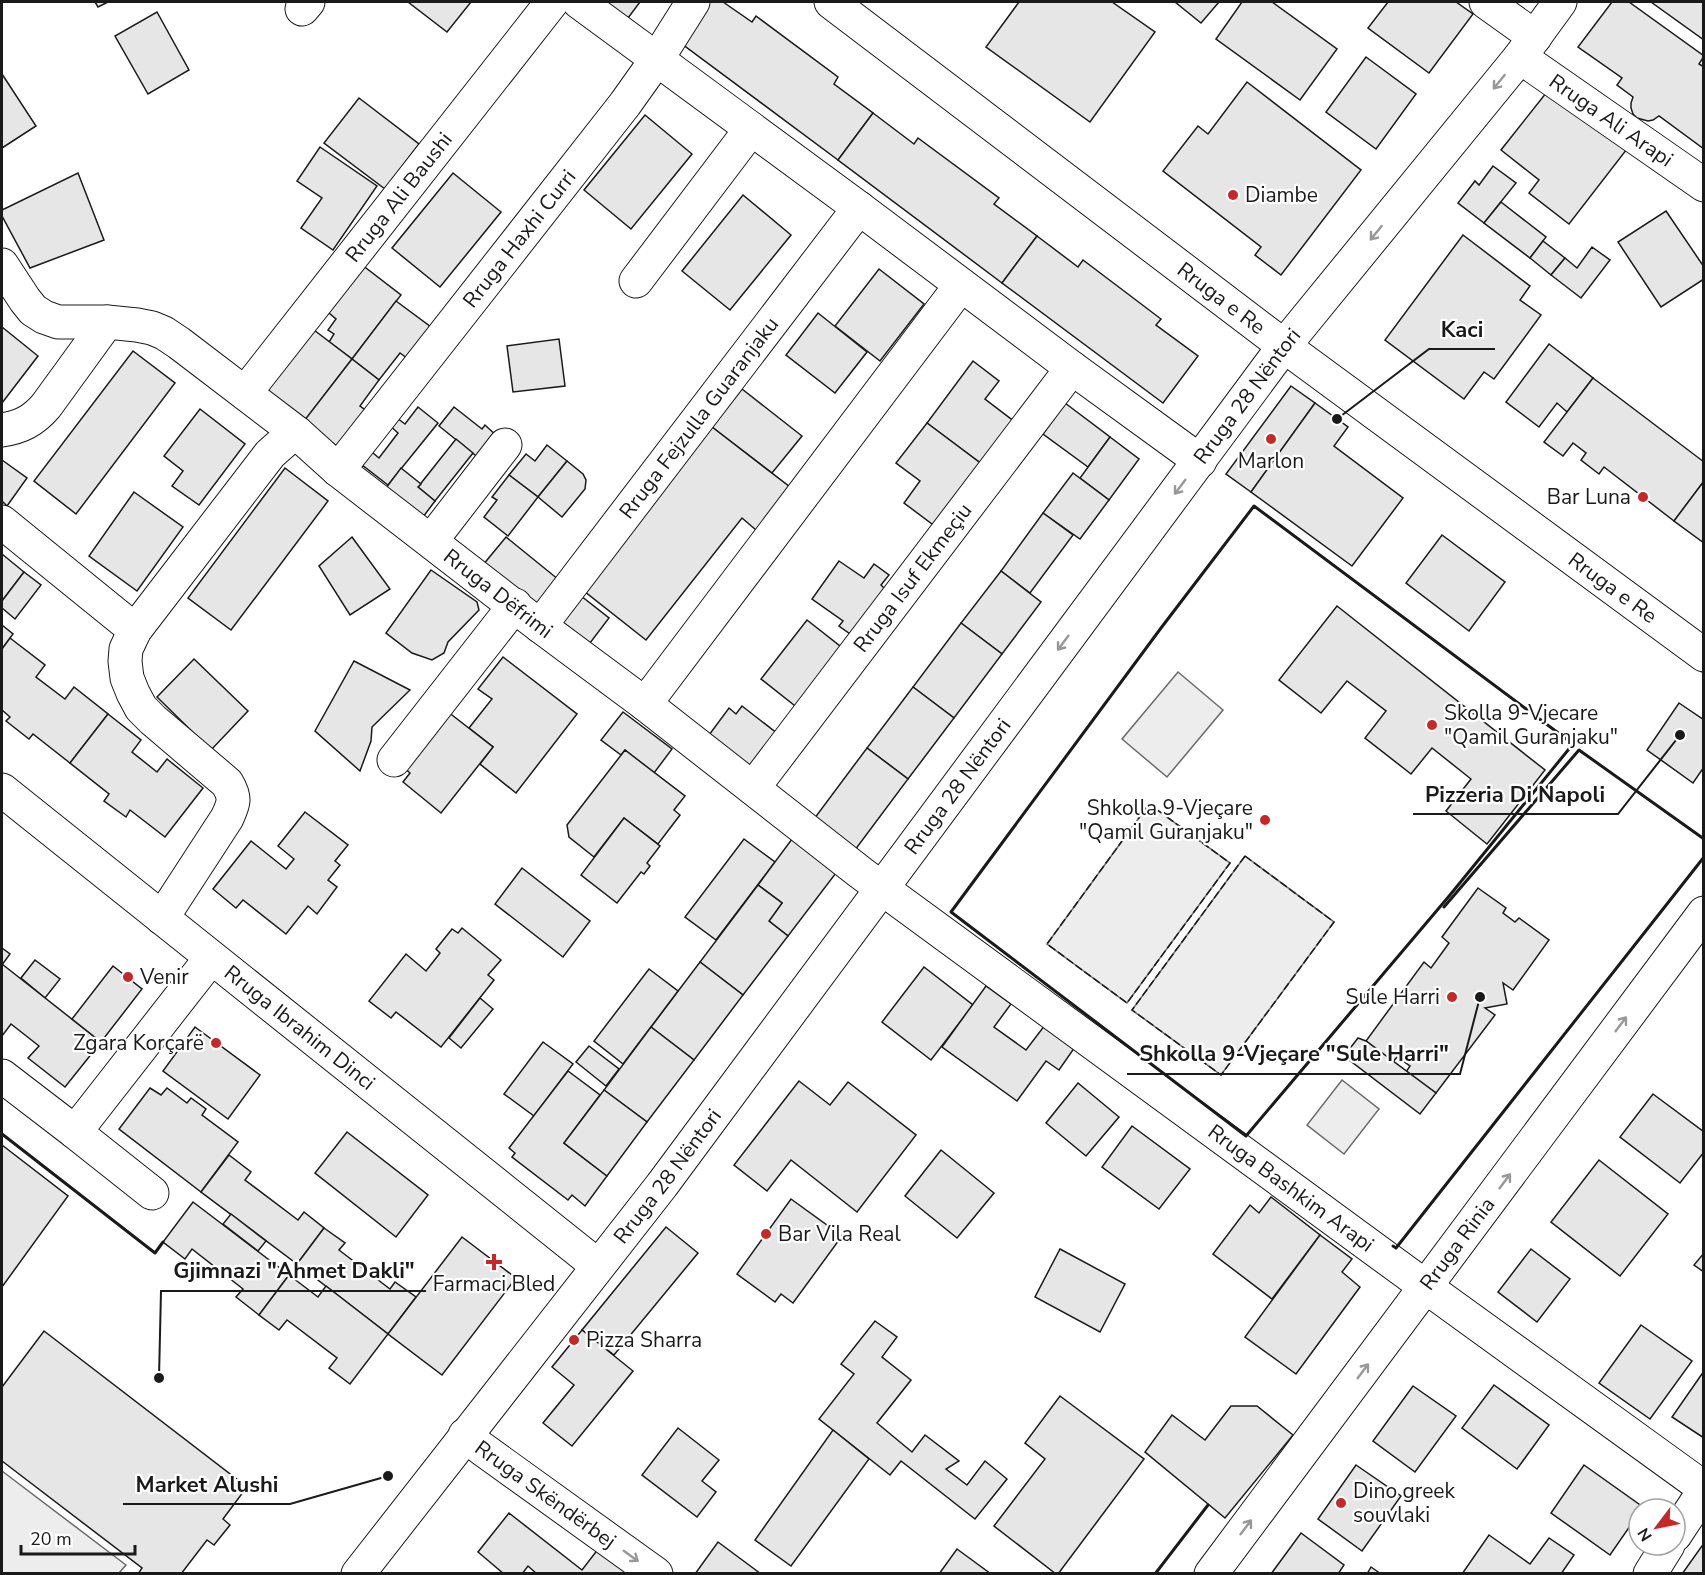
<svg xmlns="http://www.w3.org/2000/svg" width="1705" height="1575" font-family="'Nunito Sans',sans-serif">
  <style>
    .green { fill: #ededed; stroke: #6a6a6a; stroke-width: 1.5 }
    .building { fill: #e6e6e6; stroke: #1a1a1a; stroke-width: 1.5 }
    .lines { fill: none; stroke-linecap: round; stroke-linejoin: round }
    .street-casing { stroke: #1a1a1a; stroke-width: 35 }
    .secondary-casing { stroke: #1a1a1a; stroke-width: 35 }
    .street { stroke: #fff; stroke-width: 33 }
    .secondary { stroke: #fff; stroke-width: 33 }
    .fence { stroke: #1a1a1a; stroke-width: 1.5; stroke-dasharray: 8 3; stroke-linecap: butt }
    .wall { stroke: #1a1a1a; stroke-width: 3 }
    .oneway { stroke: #989898 }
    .poi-dot { fill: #c62828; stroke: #fff; stroke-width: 2 }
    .labels { text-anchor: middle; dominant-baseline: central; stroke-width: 4.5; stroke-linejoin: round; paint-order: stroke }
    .street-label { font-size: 21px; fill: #1a1a1a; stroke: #fff }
    .poi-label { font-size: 21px; fill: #1a1a1a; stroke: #fff; text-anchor: start }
    .leader { fill: none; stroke: #1a1a1a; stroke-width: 2 }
    .callout-dot { fill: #1a1a1a; stroke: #fff; stroke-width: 2 }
    .callout-label { font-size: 22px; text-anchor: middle; font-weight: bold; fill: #1a1a1a; stroke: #fff; stroke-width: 4.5; stroke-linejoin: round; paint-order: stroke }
  </style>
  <rect width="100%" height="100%" fill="#fff"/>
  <g class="green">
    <polygon points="1178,672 1223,710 1167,777 1122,739"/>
    <polygon points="1149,804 1230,863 1127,1003 1047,944"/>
    <polygon points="1245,856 1334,922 1221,1075 1132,1010"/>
    <polygon points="1342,1080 1379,1109 1344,1154 1307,1125"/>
    <polygon points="2,1471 126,1565 119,1573 2,1573"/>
  </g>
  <g class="building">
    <polygon points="95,2 108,2 98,7"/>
    <polygon points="408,2 471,2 447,32"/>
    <polygon points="605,2 640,2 628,18"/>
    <polygon points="707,2 723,2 752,22 756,16 838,77 834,84 873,113 838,160 678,41"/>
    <polygon points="1019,2 1112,2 1155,32 1090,122 986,47"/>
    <polygon points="1175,2 1219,2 1201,23"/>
    <polygon points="1242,2 1272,2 1337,49 1300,100 1216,39"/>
    <polygon points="1388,2 1456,2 1473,14 1429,73 1368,28"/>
    <polygon points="1612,2 1629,2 1704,56 1699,64 1704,67 1704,149 1659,116 1653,120 1648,121 1637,118 1633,114 1631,108 1631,103 1633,97 1617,85 1622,78 1578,47"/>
    <polygon points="1651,2 1704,2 1704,40"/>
    <polygon points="157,12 189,70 148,94 115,36"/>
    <polygon points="1366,57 1416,94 1376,149 1326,112"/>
    <polygon points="2,74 36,126 2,148"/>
    <polygon points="1247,82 1361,170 1281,275 1255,255 1261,247 1163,171 1198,126 1208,134"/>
    <polygon points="1550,88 1627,149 1569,224 1529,193 1539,180 1501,150"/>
    <polygon points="359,98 419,144 385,189 324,143"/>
    <polygon points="873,113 914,144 918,138 999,198 994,204 1037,236 1002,283 838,160"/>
    <polygon points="645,115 692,154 631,229 584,190"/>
    <polygon points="320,147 377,186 333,250 301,228 322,198 297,181"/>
    <polygon points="1493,166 1516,183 1484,223 1458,203 1475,181 1479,185"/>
    <polygon points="78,173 104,240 30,268 2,216 2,210"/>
    <polygon points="453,173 501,212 440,287 392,248"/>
    <polygon points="743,195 791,235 730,310 682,271"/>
    <polygon points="1501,202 1546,237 1530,258 1484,223"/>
    <polygon points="1666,211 1704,267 1704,279 1661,307 1618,242"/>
    <polygon points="1463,235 1530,286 1520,300 1541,315 1494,379 1484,372 1464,399 1385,340"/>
    <polygon points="1037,236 1078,267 1083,260 1161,319 1156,325 1198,356 1163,403 1002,283"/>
    <polygon points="1543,241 1565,258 1551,275 1530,258"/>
    <polygon points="1592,247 1610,260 1581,298 1551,275 1565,258 1577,268"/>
    <polygon points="353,258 401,295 352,359 329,342 334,334 328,330 336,319 318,304"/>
    <polygon points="879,269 924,304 880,361 835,326"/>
    <polygon points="396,301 435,330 411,361 400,353 379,380 352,359"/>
    <polygon points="818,313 867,352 835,393 786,355"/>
    <polygon points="306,324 352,359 299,428 254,393"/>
    <polygon points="2,327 38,356 2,403"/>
    <polygon points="559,339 565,386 513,392 507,346"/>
    <polygon points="1549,344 1593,378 1567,412 1557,403 1539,427 1506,402"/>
    <polygon points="133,351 175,383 76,514 34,481"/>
    <polygon points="352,359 379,380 360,406 371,414 343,451 304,421"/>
    <polygon points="973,361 999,381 985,399 1019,425 987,468 927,423"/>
    <polygon points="1593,378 1704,462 1704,481 1674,521 1604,467 1599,474 1581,460 1586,453 1573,443 1563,456 1544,442"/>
    <polygon points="1291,386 1315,403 1251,492 1226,474"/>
    <polygon points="742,389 802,436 772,473 712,427"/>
    <polygon points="1065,403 1110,437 1088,467 1043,434"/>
    <polygon points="1315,403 1348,427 1334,446 1403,498 1352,566 1251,492"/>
    <polygon points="418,407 438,423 388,485 357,461 367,448 379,458 398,433 387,423 393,415 405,424"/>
    <polygon points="454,407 482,429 485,425 498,437 480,459 439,426"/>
    <polygon points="200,409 245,444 199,505 172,486 183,471 164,456"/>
    <polygon points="927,423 987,468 940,530 904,503 920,481 896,463"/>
    <polygon points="712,427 790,487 756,530 742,518 646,640 584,591"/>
    <polygon points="1110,437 1139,459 1109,500 1080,478"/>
    <polygon points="456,439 473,453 435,501 418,487"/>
    <polygon points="547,445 567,461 538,497 509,475 526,454 535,461"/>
    <polygon points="2,460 27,478 7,506 2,501"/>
    <polygon points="567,461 583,474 586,480 585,489 562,517 538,497"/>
    <polygon points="285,468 328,501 231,630 188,598"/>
    <polygon points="401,468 421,484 418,487 435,501 423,517 386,488"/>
    <polygon points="1073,473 1109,500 1080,539 1043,513"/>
    <polygon points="509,475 538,497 508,536 484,517 497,500 492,497"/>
    <polygon points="1704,481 1704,543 1674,521"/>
    <polygon points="134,492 183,527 137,591 89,556"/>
    <polygon points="1043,513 1073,535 1030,593 1001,571"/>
    <polygon points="1442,535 1505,582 1469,631 1406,583"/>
    <polygon points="352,537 390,589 350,615 319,566"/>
    <polygon points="506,537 564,584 537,618 478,571"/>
    <polygon points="2,554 24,572 2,601"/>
    <polygon points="839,561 864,578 874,564 889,575 881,585 885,589 853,636 839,626 843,621 812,599"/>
    <polygon points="431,570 477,602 479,610 448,642 444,653 432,660 412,653 386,633"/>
    <polygon points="1001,571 1041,602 1002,654 961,623"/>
    <polygon points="24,572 41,585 15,619 2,608 2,601"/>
    <polygon points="576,592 609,618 590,643 556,617"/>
    <polygon points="1337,606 1545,770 1487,844 1446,811 1471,779 1432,748 1411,774 1365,738 1386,711 1347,681 1321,713 1279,680"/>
    <polygon points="807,620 845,650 799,709 761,679"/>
    <polygon points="961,623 1002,654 954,718 913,687"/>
    <polygon points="2,625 13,634 2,649"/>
    <polygon points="10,638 45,665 36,677 65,699 74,687 108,714 70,763 33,734 29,739 6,721 10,717 2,710 2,649"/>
    <polygon points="503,657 577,714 516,793 480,764 493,747 469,728 492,699 478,689"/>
    <polygon points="194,659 248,711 211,750 157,697"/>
    <polygon points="354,661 410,690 372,727 371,741 360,771 315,731"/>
    <polygon points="913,687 954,718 908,779 867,748"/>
    <polygon points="1679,703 1704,720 1704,767 1693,783 1647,750"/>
    <polygon points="742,706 778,734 751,772 706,739 729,708 736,714"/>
    <polygon points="443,708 493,747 441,813 403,782 410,773 400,764"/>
    <polygon points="623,712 672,749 654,773 625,750 621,755 601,740"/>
    <polygon points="108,714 141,740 132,752 157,772 167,759 203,788 165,837 130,810 126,817 104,801 109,794 70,763"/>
    <polygon points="867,748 908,779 852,854 811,823"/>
    <polygon points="625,750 685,796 674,810 680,815 658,844 624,818 594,857 569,837 567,825"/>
    <polygon points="305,812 348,845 335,861 340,865 328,880 337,887 317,914 308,906 286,934 243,900 236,908 213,889 251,841 286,869 294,859 278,846"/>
    <polygon points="624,818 660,846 647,863 650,866 644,874 641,872 617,903 581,875"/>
    <polygon points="744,839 775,862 716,940 685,917"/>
    <polygon points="792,839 836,873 788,936 769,921 782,903 758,885"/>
    <polygon points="522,868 590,921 563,957 495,904"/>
    <polygon points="758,885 782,903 769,921 788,936 743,995 700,962"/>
    <polygon points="1478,888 1506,908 1503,913 1515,922 1519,918 1549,940 1513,990 1503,983 1507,1004 1485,1008 1495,1015 1436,1093 1406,1072 1410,1066 1397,1057 1393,1062 1366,1041 1424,962 1431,968 1449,943 1442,937"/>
    <polygon points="462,928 501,960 488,975 494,980 441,1047 396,1012 391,1018 369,1001 406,954 426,971 440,953 436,949 452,929 458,933"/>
    <polygon points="2,948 10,954 2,965"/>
    <polygon points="35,960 60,979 45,998 21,978"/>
    <polygon points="700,962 743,995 694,1060 651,1027"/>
    <polygon points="2,964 101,1042 65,1087 28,1058 39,1046 11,1024 2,1036"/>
    <polygon points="113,966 142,989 101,1042 72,1019"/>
    <polygon points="924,967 973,1005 931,1060 882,1022"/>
    <polygon points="649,969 678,991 623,1064 594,1041"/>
    <polygon points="986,986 1011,1004 994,1027 1026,1050 1045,1025 1075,1047 1059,1070 1046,1061 1017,1101 942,1047"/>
    <polygon points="480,998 493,1009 461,1048 449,1038"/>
    <polygon points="195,1027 260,1075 228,1119 163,1071"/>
    <polygon points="651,1027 694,1060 647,1122 604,1090"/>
    <polygon points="1358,1038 1366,1041 1436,1093 1420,1114 1344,1056"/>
    <polygon points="543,1042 573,1064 534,1116 504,1094"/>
    <polygon points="589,1046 619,1069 606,1086 576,1062"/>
    <polygon points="568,1071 600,1095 564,1143 607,1176 585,1206 572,1195 568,1200 512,1157 515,1153 509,1148"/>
    <polygon points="799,1081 830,1105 848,1082 916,1135 857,1212 791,1160 767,1191 734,1165"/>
    <polygon points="1078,1083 1119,1117 1086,1156 1046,1123"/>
    <polygon points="150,1088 161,1095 167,1088 187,1103 191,1098 206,1109 202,1115 238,1142 201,1192 119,1129"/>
    <polygon points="604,1090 647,1122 607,1176 564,1143"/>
    <polygon points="1653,1094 1704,1132 1704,1152 1680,1183 1620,1137"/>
    <polygon points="1132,1126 1190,1169 1159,1209 1102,1167"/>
    <polygon points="347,1132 428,1195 396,1237 315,1173"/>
    <polygon points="2,1145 68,1196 2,1287"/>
    <polygon points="941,1150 994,1193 957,1238 905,1196"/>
    <polygon points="229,1155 251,1172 245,1180 298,1220 304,1212 324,1228 297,1264 201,1192"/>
    <polygon points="1599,1160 1668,1214 1620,1276 1551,1222"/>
    <polygon points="1271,1197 1320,1235 1272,1299 1213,1254 1250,1205 1259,1213"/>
    <polygon points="791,1199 842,1236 793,1303 781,1294 775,1302 737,1274"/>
    <polygon points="193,1202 289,1275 259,1315 236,1297 243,1289 192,1249 185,1259 163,1242"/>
    <polygon points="231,1214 266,1241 258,1251 223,1224"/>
    <polygon points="666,1227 698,1253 614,1355 582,1330"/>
    <polygon points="324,1228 345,1243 339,1250 390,1289 395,1282 416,1297 388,1334 297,1264"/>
    <polygon points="1320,1235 1352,1259 1342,1272 1360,1287 1296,1374 1245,1337"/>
    <polygon points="462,1237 516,1278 442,1375 388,1334"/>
    <polygon points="1060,1249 1125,1284 1100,1332 1035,1297"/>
    <polygon points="1531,1249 1570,1279 1537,1322 1498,1292"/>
    <polygon points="1704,1253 1704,1272 1694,1265"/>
    <polygon points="289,1275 318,1297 326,1286 388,1334 350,1384 329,1368 337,1358 287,1320 279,1330 259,1315"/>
    <polygon points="875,1321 897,1337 882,1357 911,1380 877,1423 912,1452 925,1435 959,1461 946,1469 967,1485 985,1461 1007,1479 975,1519 901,1461 890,1475 819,1419 854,1374 841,1364"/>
    <polygon points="1641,1325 1692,1361 1650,1419 1599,1383"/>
    <polygon points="582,1330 633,1371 572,1446 543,1423 574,1385 552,1367"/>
    <polygon points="44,1331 247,1487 223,1519 230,1525 214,1545 207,1540 181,1574 138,1574 142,1568 2,1461 2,1387"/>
    <polygon points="1704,1371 1704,1438 1672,1417"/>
    <polygon points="1494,1385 1549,1425 1517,1469 1462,1428"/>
    <polygon points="1413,1386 1456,1416 1415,1472 1373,1441"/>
    <polygon points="1060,1396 1144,1459 1058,1574 1056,1574 994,1526 1045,1459 1025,1443"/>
    <polygon points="1231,1406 1257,1406 1293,1435 1225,1518 1145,1452 1172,1415 1205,1440"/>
    <polygon points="678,1428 719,1460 702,1481 716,1492 697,1517 642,1475"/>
    <polygon points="833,1430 869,1459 791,1566 755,1540"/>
    <polygon points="1356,1465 1401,1496 1362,1551 1318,1519"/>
    <polygon points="1584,1465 1643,1507 1642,1509 1639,1509 1639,1513 1610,1555 1551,1513"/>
    <polygon points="509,1513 582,1570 602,1544 639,1574 537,1574 528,1566 522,1574 504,1574 478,1552"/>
    <polygon points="1301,1533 1344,1565 1338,1574 1271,1574"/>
    <polygon points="1489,1535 1530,1564 1549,1538 1574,1555 1561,1574 1462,1574"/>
    <polygon points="718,1542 761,1574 695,1574"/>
    <polygon points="1704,1543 1704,1574 1682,1574"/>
    <polygon points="957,1549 991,1574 939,1574"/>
    <polygon points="1371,1567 1381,1574 1367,1574"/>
  </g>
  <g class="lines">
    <defs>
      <g id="street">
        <polyline points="579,2 859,208 1072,368 1200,461"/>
        <path id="s1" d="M831,2l453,344"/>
        <polyline points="1486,2 1535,37"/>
        <polyline points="302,9 308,2"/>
        <path id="s2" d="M1520,57l184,128"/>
        <path id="s3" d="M2,265l23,35 8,10 11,7 14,5h49l30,3 15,3 12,5 15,10 118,90 41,37 202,156 105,78 216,169 565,414 278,201"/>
        <polyline points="636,281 751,129"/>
        <path id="s4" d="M245,393l307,-391"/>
        <path d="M2,430c19,-3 31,-9 44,-24l61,-84"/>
        <path id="s5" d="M338,470l287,-366 32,-45 36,-57"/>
        <polyline points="2,522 135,630"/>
        <polyline points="431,541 505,445"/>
        <path id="s6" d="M540,626l319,-418"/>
        <polyline points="645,704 961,285"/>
        <polyline points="394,760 515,605"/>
        <path id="s7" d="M753,788l319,-420"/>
        <path id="s8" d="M2,790l596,476"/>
        <path d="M162,918l65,-100c7,-15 9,-20 0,-35l-74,-63 -12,-12 -8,-15 -6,-15 -2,-17 1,-12 9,-19 135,-176 17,-15 10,-6"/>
        <polyline points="2,1076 75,1132 211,958"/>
        <polyline points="75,1132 152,1193"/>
        <path id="s9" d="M465,1435l16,13 175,126"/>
        <polyline points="1675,1535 1704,1491"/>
        <polyline points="1650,1574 1668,1545"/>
      </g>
      <g id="secondary">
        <path id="s10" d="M1284,346l420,309"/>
        <path id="s11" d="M358,1574l304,-389 622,-839 236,-289 40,-55"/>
        <path id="s12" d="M1211,1574l493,-661"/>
      </g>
    </defs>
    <use href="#street" class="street-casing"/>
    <use href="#secondary" class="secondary-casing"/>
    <use href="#street" class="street"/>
    <use href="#secondary" class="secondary"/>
    <g class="fence">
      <polygon points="1149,804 1230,863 1127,1003 1047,944"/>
      <polygon points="1245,856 1334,922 1221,1075 1132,1010"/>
    </g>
    <g class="wall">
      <polygon points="1254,506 1573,744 1450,895 1246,1136 951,912 1161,628"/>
      <polyline points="1444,907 1579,750 1704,839"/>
      <polyline points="2,1134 155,1253 163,1242"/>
      <polyline points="1393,1246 1396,1248 1704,857"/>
      <polyline points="1155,1574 1208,1505"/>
    </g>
  </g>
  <defs><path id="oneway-shaft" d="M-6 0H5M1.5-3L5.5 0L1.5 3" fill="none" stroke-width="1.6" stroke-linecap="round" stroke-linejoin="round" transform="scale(1.5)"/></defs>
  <g class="oneway">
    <use href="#oneway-shaft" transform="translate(1499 82) rotate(129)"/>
    <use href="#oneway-shaft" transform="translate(1376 233) rotate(129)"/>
    <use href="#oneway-shaft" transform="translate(1180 487) rotate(127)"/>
    <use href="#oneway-shaft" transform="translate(1063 643) rotate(127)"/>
    <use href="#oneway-shaft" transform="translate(1621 1024) rotate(-53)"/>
    <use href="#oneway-shaft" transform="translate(1505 1181) rotate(-53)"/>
    <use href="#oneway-shaft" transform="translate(1363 1371) rotate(-53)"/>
    <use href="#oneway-shaft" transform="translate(1246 1527) rotate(-53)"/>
    <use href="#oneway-shaft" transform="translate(631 1556) rotate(36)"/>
  </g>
  <g class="poi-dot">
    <circle cx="1233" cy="195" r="6"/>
    <circle cx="1271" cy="439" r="6"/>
    <circle cx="1643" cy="497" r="6"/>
    <circle cx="1432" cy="725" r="6"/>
    <circle cx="1265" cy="820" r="6"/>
    <circle cx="128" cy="977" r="6"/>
    <circle cx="1452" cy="997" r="6"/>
    <circle cx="216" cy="1043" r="6"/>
    <circle cx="766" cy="1234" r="6"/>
    <path d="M491 1253h6v6h6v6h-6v6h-6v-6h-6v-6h6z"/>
    <circle cx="574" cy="1340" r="6"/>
    <circle cx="1341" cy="1503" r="6"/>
  </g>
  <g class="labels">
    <g class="street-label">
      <text stroke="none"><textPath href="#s2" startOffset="111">Rruga Ali Arapi</textPath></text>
      <text stroke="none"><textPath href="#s4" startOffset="249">Rruga Ali Baushi</textPath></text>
      <text stroke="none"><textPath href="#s5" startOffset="294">Rruga Haxhi Curri</textPath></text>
      <text stroke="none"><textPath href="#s1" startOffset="490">Rruga e Re</textPath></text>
      <text stroke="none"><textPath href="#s11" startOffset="1476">Rruga 28 Nëntori</textPath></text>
      <text stroke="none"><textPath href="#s6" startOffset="262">Rruga Fejzulla Guaranjaku</textPath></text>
      <text stroke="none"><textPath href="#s7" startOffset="264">Rruga Isuf Ekmeçiu</textPath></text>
      <text stroke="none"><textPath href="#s10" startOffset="408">Rruga e Re</textPath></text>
      <text stroke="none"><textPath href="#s3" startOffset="614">Rruga Dëfrimi</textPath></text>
      <text stroke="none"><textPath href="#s11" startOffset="990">Rruga 28 Nëntori</textPath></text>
      <text stroke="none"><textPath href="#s8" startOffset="381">Rruga Ibrahim Dinci</textPath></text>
      <text stroke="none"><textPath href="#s11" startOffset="504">Rruga 28 Nëntori</textPath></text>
      <text stroke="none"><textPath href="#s3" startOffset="1605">Rruga Bashkim Arapi</textPath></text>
      <text stroke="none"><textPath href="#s12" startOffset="412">Rruga Rinia</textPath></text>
      <text stroke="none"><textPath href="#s9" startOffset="100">Rruga Skëndërbej</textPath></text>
    </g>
    <g class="poi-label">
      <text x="1245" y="195">Diambe</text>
      <text x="1271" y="461" text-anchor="middle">Marlon</text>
      <text x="1631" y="497" text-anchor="end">Bar Luna</text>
      <text x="1444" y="713">Skolla 9-Vjecare<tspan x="1444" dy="24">"Qamil Guranjaku"</tspan></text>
      <text x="1253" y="808" text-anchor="end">Shkolla 9-Vjeçare<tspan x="1253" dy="24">"Qamil Guranjaku"</tspan></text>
      <text x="140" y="977">Venir</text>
      <text x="1440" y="997" text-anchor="end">Sule Harri</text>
      <text x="204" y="1043" text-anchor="end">Zgara Korçarë</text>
      <text x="778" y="1234">Bar Vila Real</text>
      <text x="494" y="1284" text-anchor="middle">Farmaci Bled</text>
      <text x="586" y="1340">Pizza Sharra</text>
      <text x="1353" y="1491">Dino greek<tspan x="1353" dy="24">souvlaki</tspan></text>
    </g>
  </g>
  <path class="leader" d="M1337 419L1429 349H1495M1680 735L1618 814H1413M1480 997L1460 1074H1127M159 1378L161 1291H426M388 1476L290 1504H123"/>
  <g class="callout-dot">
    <circle cx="1337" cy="419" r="6"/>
    <circle cx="1680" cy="735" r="6"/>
    <circle cx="1480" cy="997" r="6"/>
    <circle cx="159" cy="1378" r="6"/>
    <circle cx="388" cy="1476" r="6"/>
  </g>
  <g class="callout-label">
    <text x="1462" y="337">Kaci</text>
    <text x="1515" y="802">Pizzeria Di Napoli</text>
    <text x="1294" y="1061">Shkolla 9-Vjeçare "Sule Harri"</text>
    <text x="294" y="1278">Gjimnazi "Ahmet Dakli"</text>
    <text x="207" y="1492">Market Alushi</text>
  </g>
  <rect width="1705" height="1575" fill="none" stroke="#1a1a1a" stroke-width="6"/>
  <g transform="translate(1657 1527) rotate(238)"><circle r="28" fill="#ffffff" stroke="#a3a3a3" stroke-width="1.5"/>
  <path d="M0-4.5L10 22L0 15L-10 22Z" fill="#c62828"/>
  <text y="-9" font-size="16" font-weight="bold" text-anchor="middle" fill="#1a1a1a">N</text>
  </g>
  <path d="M21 1545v9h114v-9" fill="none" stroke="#1a1a1a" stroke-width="3"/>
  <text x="30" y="1545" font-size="18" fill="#1a1a1a" stroke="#ffffff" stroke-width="4.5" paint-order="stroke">20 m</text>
</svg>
